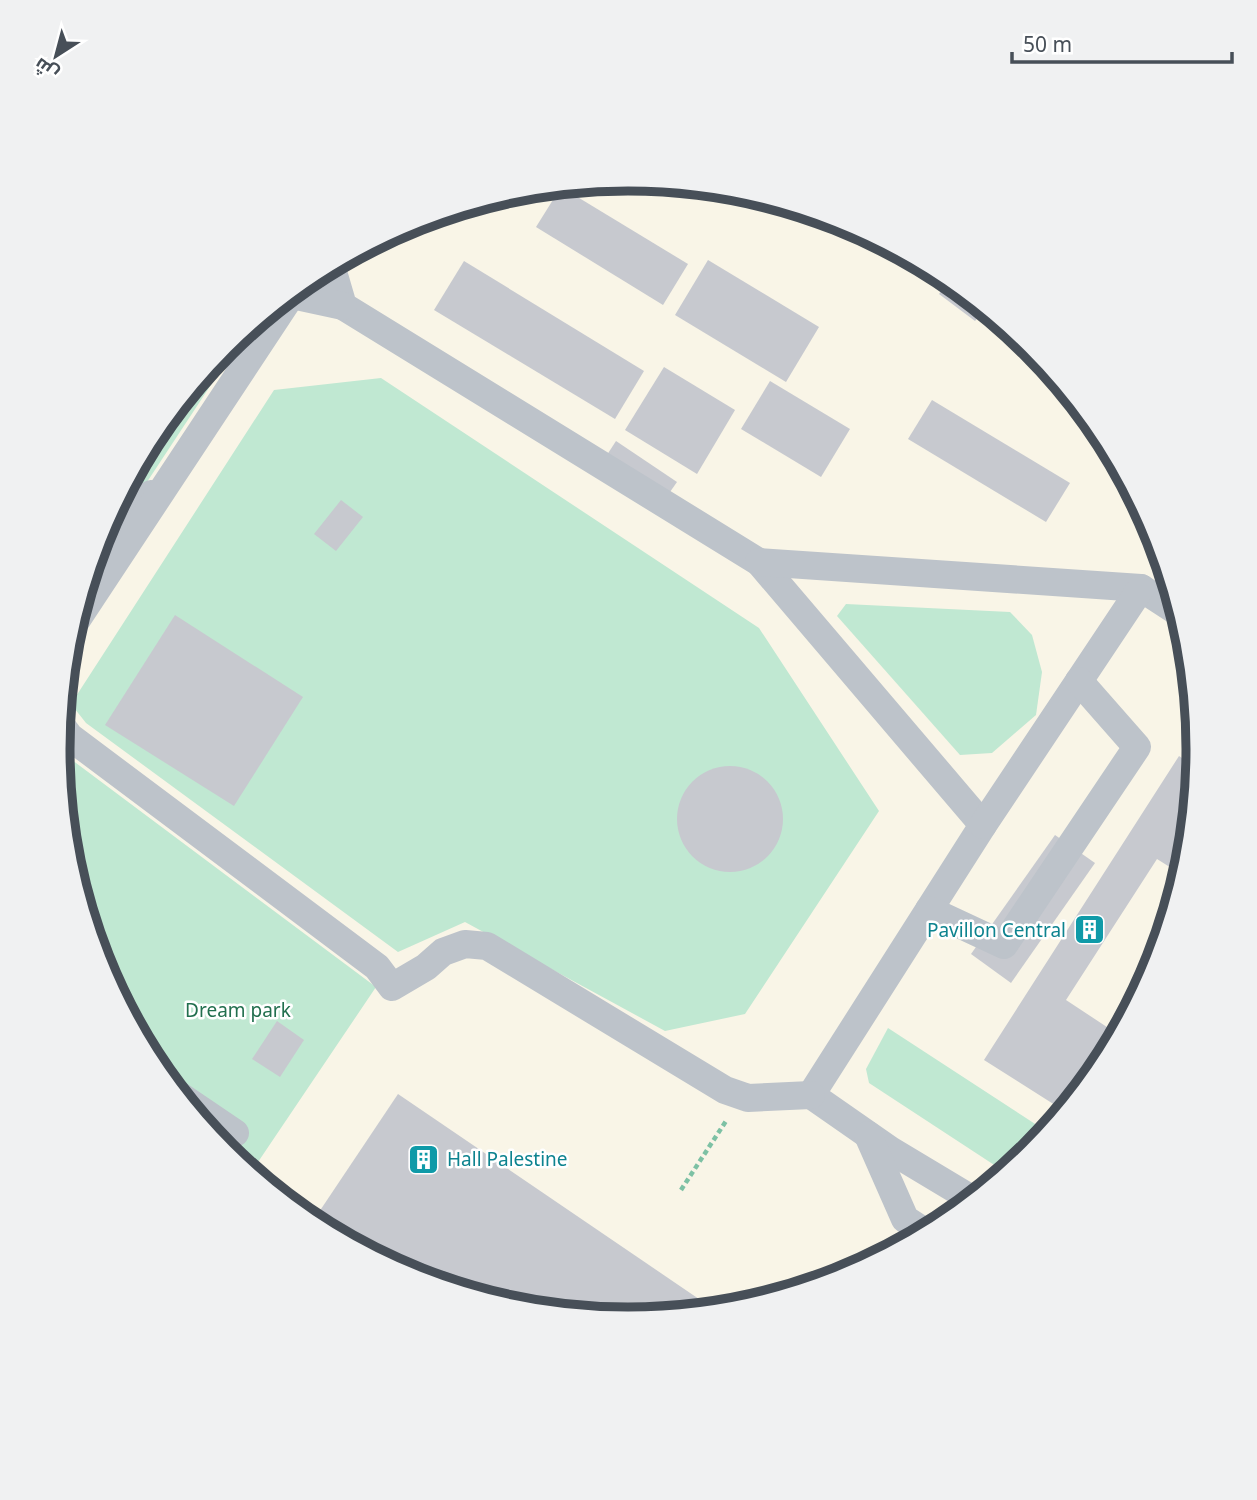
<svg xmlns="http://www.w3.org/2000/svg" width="1257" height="1500" font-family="'Noto Sans',Cairo,sans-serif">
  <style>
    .commercial { fill: #f9f5e7 }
    .green { fill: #c0e8d2 }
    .building { fill: #c7c9cf }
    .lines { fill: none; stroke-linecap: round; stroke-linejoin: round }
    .path { stroke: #7dc1a4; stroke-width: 4.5; stroke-dasharray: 5 3.5; stroke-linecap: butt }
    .minor { stroke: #bdc3ca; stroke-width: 28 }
    .labels { text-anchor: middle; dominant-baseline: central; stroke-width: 5; stroke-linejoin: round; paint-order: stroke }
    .culture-label { font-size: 19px; fill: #0d838f; stroke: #fff; text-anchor: end }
    .park-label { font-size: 19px; fill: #226f4e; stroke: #fff }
    .rim { fill: none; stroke: #474f58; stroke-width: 9 }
  </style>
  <rect width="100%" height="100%" fill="#efeded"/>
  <circle class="commercial" cx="628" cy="750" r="569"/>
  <g class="green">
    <polygon points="218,355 226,362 91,567 101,531 154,433"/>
    <polygon points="381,378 759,628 879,811 745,1014 665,1031 465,922 398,952 86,723 71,704 274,390"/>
    <polygon points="846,604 1010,612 1032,635 1042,672 1036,715 992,753 960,755 837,616"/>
    <polygon points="58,744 68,757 376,987 250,1174 225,1153 154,1067 101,968 69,861"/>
    <polygon points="888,1028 1049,1133 1032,1154 1008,1174 869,1083 866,1069"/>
  </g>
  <g class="building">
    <polygon points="561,187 688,264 663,305 536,227"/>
    <polygon points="708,260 819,327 786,382 675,315"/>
    <polygon points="464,261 644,371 615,419 434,310"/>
    <polygon points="950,279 986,308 975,321 939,294"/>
    <polygon points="1014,332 1027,342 1024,346 1010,338"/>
    <polygon points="664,367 735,410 697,474 625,430"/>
    <polygon points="770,381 850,429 821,477 741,429"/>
    <polygon points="932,400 1070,483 1046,522 908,439"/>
    <polygon points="616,441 677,482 665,499 605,458"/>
    <polygon points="341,500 363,517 336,551 314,534"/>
    <polygon points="175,615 303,697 234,806 105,725"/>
    <polygon points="1179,756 1197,768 1188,862 1184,876 1157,859 1066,1000 1116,1033 1134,1006 1135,1007 1103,1067 1066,1112 984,1060"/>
    <circle cx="730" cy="819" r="53"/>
    <polygon points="1055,835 1095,863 1011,983 971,954"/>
    <polygon points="277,1021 304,1040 280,1077 252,1059"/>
    <polygon points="398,1094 718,1312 628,1321 517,1310 410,1277 311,1224"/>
  </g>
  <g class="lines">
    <polyline class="path" points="681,1190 726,1121"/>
    <g class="minor">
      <polyline points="331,265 343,306 759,562 983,825 811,1095 890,1150 975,1201"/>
      <polyline points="292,295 343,306"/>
      <polyline points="102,530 151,494"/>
      <polyline points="759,562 1141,588 1181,614"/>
      <polyline points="72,627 296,288"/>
      <polyline points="60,724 70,737 377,967 392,987 426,967 443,952 465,944 487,946 725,1090 748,1098 811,1095"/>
      <polyline points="983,825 1141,588"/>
      <polyline points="929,910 1004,945 1137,747 1079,681"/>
      <polyline points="176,1093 235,1133"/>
      <polyline points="868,1135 905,1219 928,1234"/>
    </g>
  </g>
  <defs>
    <symbol id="building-square" viewBox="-11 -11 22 22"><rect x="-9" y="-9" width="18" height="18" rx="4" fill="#0f9aa8" stroke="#fff"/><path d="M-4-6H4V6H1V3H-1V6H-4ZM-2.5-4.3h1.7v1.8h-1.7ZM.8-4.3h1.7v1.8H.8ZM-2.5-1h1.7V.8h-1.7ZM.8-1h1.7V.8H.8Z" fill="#fff"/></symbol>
  </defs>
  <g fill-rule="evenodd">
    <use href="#building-square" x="1072" y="912" width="35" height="35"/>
    <use href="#building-square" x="406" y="1142" width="35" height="35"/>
  </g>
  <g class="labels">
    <g class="culture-label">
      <text x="1066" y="930">Pavillon Central</text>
      <text x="447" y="1159" text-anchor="start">Hall Palestine</text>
    </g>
    <g class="park-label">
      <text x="238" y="1010">Dream park</text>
    </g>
  </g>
  <path d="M0 0H1257V1500H0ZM70 749a558 558 0 1 1 1116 0a558 558 0 1 1-1116 0Z" fill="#f0f1f2" fill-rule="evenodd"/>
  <path class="rim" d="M70 749a558 558 0 1 1 1116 0a558 558 0 1 1-1116 0Z"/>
  <g transform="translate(56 56) rotate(216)" stroke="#ffffff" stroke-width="5" paint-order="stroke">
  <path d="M0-5L12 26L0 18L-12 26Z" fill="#474f58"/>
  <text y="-10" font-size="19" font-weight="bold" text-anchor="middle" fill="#474f58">ش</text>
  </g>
  <path d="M1012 52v10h220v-10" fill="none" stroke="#474f58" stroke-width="3.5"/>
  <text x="1023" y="52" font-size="21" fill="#474f58" stroke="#ffffff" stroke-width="5" paint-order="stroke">50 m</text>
</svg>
